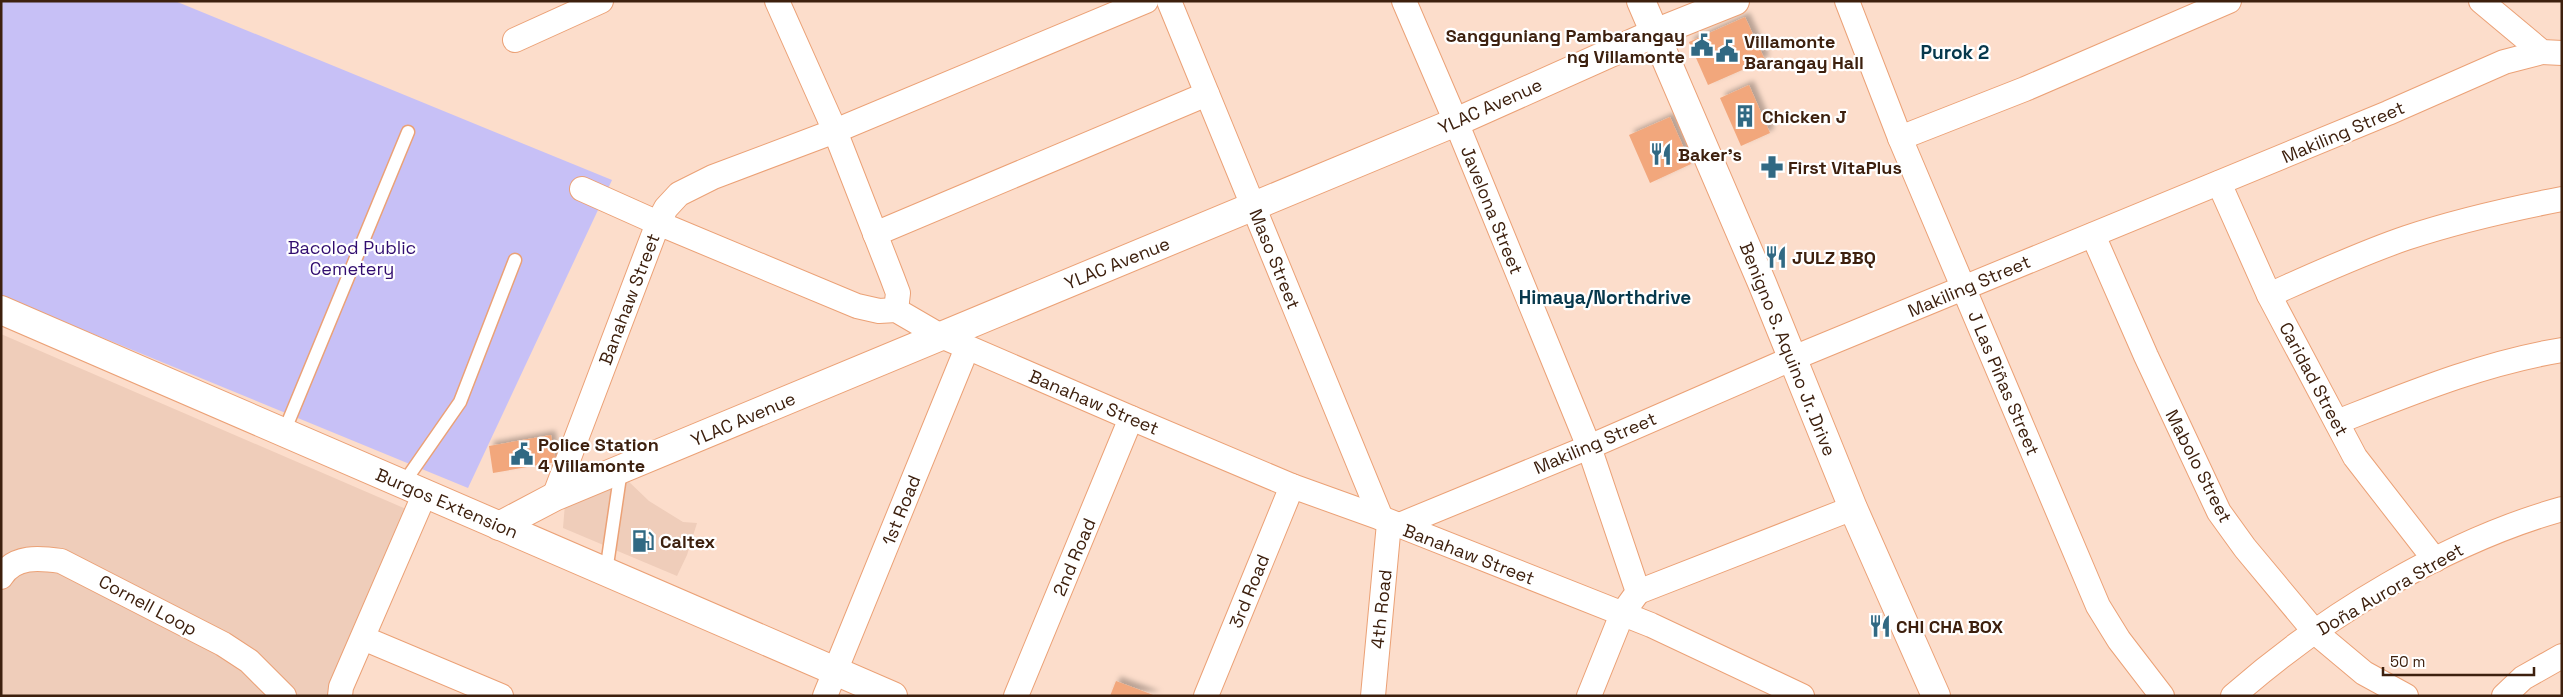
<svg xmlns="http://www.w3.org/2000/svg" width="2563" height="697" font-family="'Space Grotesk',sans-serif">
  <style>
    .built { fill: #efcdba }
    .green { fill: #c7c0f6 }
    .building { fill: #f2a77c; filter: url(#shadow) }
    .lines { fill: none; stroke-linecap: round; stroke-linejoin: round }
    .service-casing { stroke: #eba176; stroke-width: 15 }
    .minor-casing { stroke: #eba176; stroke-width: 26 }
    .tertiary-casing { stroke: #eba176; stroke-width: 30 }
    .secondary-casing { stroke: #eba176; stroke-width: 30 }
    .service { stroke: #fff; stroke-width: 12 }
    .minor { stroke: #fff; stroke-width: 24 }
    .tertiary { stroke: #fff; stroke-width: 28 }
    .secondary { stroke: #fff; stroke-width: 28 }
    .labels { text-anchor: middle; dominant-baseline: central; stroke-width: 4.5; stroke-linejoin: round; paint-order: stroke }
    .poi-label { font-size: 18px; font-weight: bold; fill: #3d200e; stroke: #fff; text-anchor: start }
    .street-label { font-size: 18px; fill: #3d200e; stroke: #fff }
    .park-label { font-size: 18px; fill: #310d6f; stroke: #fff }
    .neighbourhood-label { font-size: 19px; font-weight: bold; fill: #07384c; stroke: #fff }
  </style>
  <defs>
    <filter id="shadow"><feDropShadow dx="4.5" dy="-4.5" stdDeviation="2.5" flood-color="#0004"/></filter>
  </defs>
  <rect width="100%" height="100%" fill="#fcddcb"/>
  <g class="built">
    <polygon points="1,334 413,512 333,696 1,696"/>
    <polygon points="627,480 649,501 683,522 697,523 687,555 677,576 563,528 565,504"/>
  </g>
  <polygon class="green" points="1,1 175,1 612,180 468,488 1,296"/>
  <g class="building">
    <polygon points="1745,17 1765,60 1708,85 1689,42"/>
    <polygon points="1749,85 1770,133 1741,146 1720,98"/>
    <polygon points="1670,117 1691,164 1650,183 1629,135"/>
    <polygon points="551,435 556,462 493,473 489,446"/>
    <polygon points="1116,681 1156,696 1110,696"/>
  </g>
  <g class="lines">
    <defs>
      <g id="service">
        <polyline points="284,432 408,132"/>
        <polyline points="403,484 460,402 515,260"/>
        <polyline points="606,572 621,470"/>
      </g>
      <g id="minor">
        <polyline points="777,1 835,131 892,277 898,293 896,310"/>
        <polyline points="1169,1 1381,518"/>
        <polyline points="1404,1 1456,122 1589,447 1638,592 1622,614 1589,696"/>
        <polyline points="1847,1 1900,138 2098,606 2119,640 2162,696"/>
        <polyline points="2481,1 2542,52 2562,53"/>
        <polyline points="515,40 601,1"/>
        <polyline points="1900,138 2025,89 2229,1"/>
        <polyline points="2219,183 2269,295 2355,457 2435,560"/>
        <polyline points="582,189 658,223 666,208 679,194 713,177 835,131 1146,1"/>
        <polyline points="875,234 1207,94"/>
        <polyline points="2093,235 2146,356 2219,512 2245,548 2315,632 2364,673 2406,696"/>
        <path d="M2269,295c45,-20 90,-41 137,-57 51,-17 104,-29 156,-39"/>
        <path d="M2337,422c74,-29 146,-59 225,-72"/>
        <polyline points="554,497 658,223 857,306 879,311 896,310 939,335 1131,418 1292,486 1381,518 1651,625 1802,696"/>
        <polyline points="1397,526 1589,447 1791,359 2388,113 2504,62 2542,52"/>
        <path d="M1,577c13,-22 39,-19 60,-16l162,83 26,17 35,35"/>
        <polyline points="1638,592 1853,508"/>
        <polyline points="363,638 501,696"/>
        <polyline points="340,696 341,687 425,493"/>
        <polyline points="825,696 967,348"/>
        <polyline points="1016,696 1131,418"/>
        <polyline points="1206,696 1292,486"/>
        <polyline points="1373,696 1389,523"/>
        <path d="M2233,696c91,-80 212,-154 329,-187"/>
        <polyline points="2504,696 2523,678 2562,656"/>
      </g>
      <polyline id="tertiary" points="499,526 554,497 1456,122 1655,33 1735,1"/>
      <g id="secondary">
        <polyline points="1641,1 1762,283 1853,508 1936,696"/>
        <polyline points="1,310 893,696"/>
      </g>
    </defs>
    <use href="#service" class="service-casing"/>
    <use href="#minor" class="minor-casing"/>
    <use href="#tertiary" class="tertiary-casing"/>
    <use href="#secondary" class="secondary-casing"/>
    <use href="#service" class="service"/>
    <use href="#minor" class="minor"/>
    <use href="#tertiary" class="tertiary"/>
    <use href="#secondary" class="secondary"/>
  </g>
  <defs>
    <symbol id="civic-bare" viewBox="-9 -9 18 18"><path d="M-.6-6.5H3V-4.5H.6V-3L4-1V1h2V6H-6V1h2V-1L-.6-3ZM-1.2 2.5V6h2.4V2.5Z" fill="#316983" stroke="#fff" stroke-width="2.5" paint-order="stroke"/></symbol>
    <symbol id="building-bare" viewBox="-9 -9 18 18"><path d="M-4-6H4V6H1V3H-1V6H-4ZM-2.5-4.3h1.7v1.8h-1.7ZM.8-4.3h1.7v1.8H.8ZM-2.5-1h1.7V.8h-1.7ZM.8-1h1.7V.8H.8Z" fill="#316983" stroke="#fff" stroke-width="2.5" paint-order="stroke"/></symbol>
    <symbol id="restaurant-bare" viewBox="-9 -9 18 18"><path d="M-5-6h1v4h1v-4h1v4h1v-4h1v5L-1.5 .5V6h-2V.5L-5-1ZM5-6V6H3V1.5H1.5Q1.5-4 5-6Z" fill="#316983" stroke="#fff" stroke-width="2.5" paint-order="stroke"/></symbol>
    <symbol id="pharmacy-bare" viewBox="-9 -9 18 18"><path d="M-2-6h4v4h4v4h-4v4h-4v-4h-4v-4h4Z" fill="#316983" stroke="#fff" stroke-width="2.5" paint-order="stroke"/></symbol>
    <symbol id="fuel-bare" viewBox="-9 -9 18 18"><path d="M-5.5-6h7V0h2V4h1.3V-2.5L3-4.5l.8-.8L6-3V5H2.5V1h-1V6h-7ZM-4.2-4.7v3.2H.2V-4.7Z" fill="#316983" stroke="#fff" stroke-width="2.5" paint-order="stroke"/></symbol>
  </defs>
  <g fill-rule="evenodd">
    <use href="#civic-bare" x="1686" y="29" width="32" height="32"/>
    <use href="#civic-bare" x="1711" y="35" width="32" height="32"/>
    <use href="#building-bare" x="1729" y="100" width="32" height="32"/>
    <use href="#restaurant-bare" x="1645" y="138" width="32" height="32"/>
    <use href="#pharmacy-bare" x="1756" y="151" width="32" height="32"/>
    <use href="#restaurant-bare" x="1760" y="241" width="32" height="32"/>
    <use href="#civic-bare" x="506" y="438" width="32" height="32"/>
    <use href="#fuel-bare" x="627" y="525" width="32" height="32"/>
    <use href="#restaurant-bare" x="1864" y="610" width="32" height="32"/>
  </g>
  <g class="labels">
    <g class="poi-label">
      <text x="1685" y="35" text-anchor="end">Sangguniang Pambarangay<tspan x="1685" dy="21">ng Villamonte</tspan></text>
      <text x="1744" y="41">Villamonte<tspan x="1744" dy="21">Barangay Hall</tspan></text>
      <text x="1762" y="116">Chicken J</text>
      <text x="1678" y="154">Baker's</text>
      <text x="1788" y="167">First VitaPlus</text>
      <text x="1792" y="257">JULZ BBQ</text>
      <text x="538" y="444">Police Station<tspan x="538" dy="21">4 Villamonte</tspan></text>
      <text x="660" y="541">Caltex</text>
      <text x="1896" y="626">CHI CHA BOX</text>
    </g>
    <g class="street-label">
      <text transform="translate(1490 106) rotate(-24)">YLAC Avenue</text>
      <text transform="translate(2343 132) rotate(-23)">Makiling Street</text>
      <text transform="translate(1492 210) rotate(68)">Javelona Street</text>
      <text transform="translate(1275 259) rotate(68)">Maso Street</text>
      <text transform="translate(1117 263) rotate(-22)">YLAC Avenue</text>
      <text transform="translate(1969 286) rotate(-23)">Makiling Street</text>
      <text transform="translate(629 299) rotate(-69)">Banahaw Street</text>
      <text transform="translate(1788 349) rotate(68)">Benigno S. Aquino Jr. Drive</text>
      <text transform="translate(2314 379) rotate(62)">Caridad Street</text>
      <text transform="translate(2004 383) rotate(67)">J Las Piñas Street</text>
      <text transform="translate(1094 402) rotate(23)">Banahaw Street</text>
      <text transform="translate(743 419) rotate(-23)">YLAC Avenue</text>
      <text transform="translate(1595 443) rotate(-23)">Makiling Street</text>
      <text transform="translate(2199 466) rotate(63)">Mabolo Street</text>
      <text transform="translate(447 503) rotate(23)">Burgos Extension</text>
      <text transform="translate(901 510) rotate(-68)">1st Road</text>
      <text transform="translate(1469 554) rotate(21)">Banahaw Street</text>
      <text transform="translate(1074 557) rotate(-67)">2nd Road</text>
      <text transform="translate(2390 589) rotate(-30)">Doña Aurora Street</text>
      <text transform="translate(1249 591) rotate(-68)">3rd Road</text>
      <text transform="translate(148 605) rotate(28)">Cornell Loop</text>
      <text transform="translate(1381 609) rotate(-84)">4th Road</text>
    </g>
    <g class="park-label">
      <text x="352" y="247">Bacolod Public<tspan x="352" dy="21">Cemetery</tspan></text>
    </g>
    <g class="neighbourhood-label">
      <text x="1955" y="52">Purok 2</text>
      <text x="1605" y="297">Himaya/Northdrive</text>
    </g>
  </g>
  <rect width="2563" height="697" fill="none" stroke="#3d200e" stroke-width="5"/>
  <path d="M2383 667v8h151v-8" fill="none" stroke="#3d200e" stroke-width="2.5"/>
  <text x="2390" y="667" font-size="15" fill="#3d200e" stroke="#ffffff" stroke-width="4" paint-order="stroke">50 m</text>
</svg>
